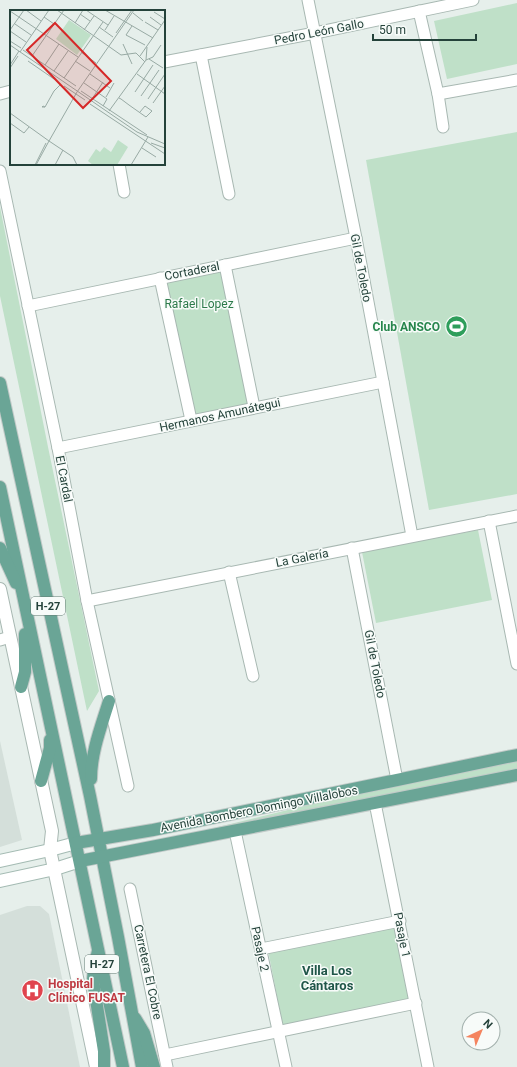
<svg xmlns="http://www.w3.org/2000/svg" width="517" height="1067" font-family="Roboto,sans-serif">
  <style>
    .built { fill: #d4dfda }
    .green { fill: #bfe0c8 }
    .lines { fill: none; stroke-linecap: round; stroke-linejoin: round }
    .minor-casing { stroke: #a8b8b2; stroke-width: 13 }
    .tertiary-casing { stroke: #a8b8b2; stroke-width: 14 }
    .secondary-casing { stroke: #a4bbb3; stroke-width: 14 }
    .primary-casing { stroke: #c2cac8; stroke-width: 14 }
    .minor { stroke: #fff; stroke-width: 11 }
    .tertiary { stroke: #fff; stroke-width: 12 }
    .secondary { stroke: #fff; stroke-width: 12 }
    .primary { stroke: #6aa596; stroke-width: 12 }
    .labels { text-anchor: middle; dominant-baseline: central; stroke-width: 3; stroke-linejoin: round; paint-order: stroke }
    .shield { fill: #f7fbf9; stroke: #637a73; stroke-width: 1 }
    .shield-label { font-size: 11px; font-weight: bold; fill: #24423a }
    .street-label { font-size: 12px; fill: #24423a; stroke: #f7fbf9 }
    .park-label { font-size: 12px; fill: #2d7a4b; stroke: #f7fbf9 }
    .leisure-label { font-size: 12px; font-weight: bold; fill: #27864d; stroke: #f7fbf9; text-anchor: end }
    .health-label { font-size: 12px; font-weight: bold; fill: #be3a42; stroke: #f7fbf9; text-anchor: start }
    .neighbourhood-label { font-size: 13px; font-weight: bold; fill: #1f5548; stroke: #f7fbf9 }
    .inset-road { fill: none; stroke: #98aaa4; stroke-width: 1 }
    .view { fill: #d62828; fill-opacity: 0.15; stroke: #d62828; stroke-width: 2 }
    .inset-edge { fill: none; stroke: #24423a; stroke-width: 2 }
  </style>
  <rect width="100%" height="100%" fill="#e6efeb"/>
  <g class="built">
    <polygon points="0,741 22,840 0,847"/>
    <polygon points="27,906 40,906 49,914 80,1067 0,1067 0,915"/>
  </g>
  <g class="green">
    <polygon points="517,3 517,64 447,79 434,21"/>
    <polygon points="517,132 517,494 429,510 366,160"/>
    <polygon points="0,207 48,447 99,691 87,711 0,296"/>
    <polygon points="222,269 249,404 193,416 164,281"/>
    <polygon points="478,530 492,600 376,623 362,552"/>
    <polygon points="517,756 517,770 152,843 407,781"/>
    <polygon points="396,924 412,1001 283,1027 268,950"/>
  </g>
  <g class="lines">
    <defs>
      <g id="minor">
        <polyline points="308,0 356,238 412,536"/>
        <polyline points="419,11 438,94 443,127"/>
        <polyline points="201,55 229,194"/>
        <polyline points="164,62 315,33 473,0"/>
        <polyline points="0,94 11,91"/>
        <polyline points="438,94 517,80"/>
        <polyline points="119,164 124,192"/>
        <polyline points="0,171 58,448 87,601 128,786"/>
        <polyline points="225,265 254,407"/>
        <polyline points="160,278 191,420"/>
        <polyline points="28,306 356,238"/>
        <polyline points="58,448 383,382"/>
        <polyline points="489,521 517,664"/>
        <polyline points="352,548 397,780"/>
        <polyline points="229,572 253,676"/>
        <polyline points="87,601 517,516"/>
        <polyline points="0,640 10,637"/>
        <polyline points="375,803 428,1067"/>
        <polyline points="235,831 286,1067"/>
        <polyline points="130,889 167,1067"/>
        <polyline points="261,949 400,921"/>
        <polyline points="165,1055 416,1003"/>
      </g>
      <polyline id="tertiary" points="0,589 52,831 50,850 96,1067"/>
      <g id="secondary">
        <polyline points="0,861 50,850 76,843"/>
        <polyline points="0,881 55,869 80,861"/>
      </g>
      <g id="primary">
        <polyline points="0,383 90,796 118,937 142,1067"/>
        <polyline points="0,487 123,1067"/>
        <polyline points="0,548 16,583"/>
        <polyline points="21,687 25,672 25,634"/>
        <path d="M91,779c0,-27 10,-52 18,-78"/>
        <polyline points="41,781 50,748 50,740"/>
        <polyline points="76,843 153,830 397,780 517,755"/>
        <polyline points="80,861 517,775"/>
        <polyline points="98,951 94,967 93,980 104,1051 104,1067"/>
        <polyline points="135,1018 144,1033 154,1067"/>
      </g>
    </defs>
    <use href="#minor" class="minor-casing"/>
    <use href="#tertiary" class="tertiary-casing"/>
    <use href="#secondary" class="secondary-casing"/>
    <use href="#primary" class="primary-casing"/>
    <use href="#minor" class="minor"/>
    <use href="#tertiary" class="tertiary"/>
    <use href="#secondary" class="secondary"/>
    <use href="#primary" class="primary"/>
  </g>
  <defs>
    <symbol id="stadium-disc" viewBox="-11 -11 22 22"><circle r="9.5" fill="#2e9e5b" stroke="#f7fbf9"/><path d="M0-5a6.5 5 0 1 0 0 10a6.5 5 0 1 0 0-10ZM-3.5-1.8h7v3.6h-7Z" fill="#fff"/></symbol>
    <symbol id="hospital-disc" viewBox="-11 -11 22 22"><circle r="9.5" fill="#e0444e" stroke="#f7fbf9"/><path d="M-5-5h3v3.5h4V-5h3V5h-3V1.5h-4V5h-3Z" fill="#fff"/></symbol>
  </defs>
  <g fill-rule="evenodd">
    <use href="#stadium-disc" x="444" y="314" width="25" height="25"/>
    <use href="#hospital-disc" x="20" y="978" width="25" height="25"/>
  </g>
  <g class="labels">
    <g class="shield">
      <rect x="31" y="597" width="34" height="18" rx="3"/>
      <rect x="85" y="955" width="34" height="18" rx="3"/>
    </g>
    <g class="shield-label">
      <text x="48" y="606">H-27</text>
      <text x="102" y="964">H-27</text>
    </g>
    <g class="street-label">
      <text transform="translate(319 32) rotate(-11)">Pedro León Gallo</text>
      <text transform="translate(361 268) rotate(79)">Gil de Toledo</text>
      <text transform="translate(192 271) rotate(-11)">Cortaderal</text>
      <text transform="translate(220 415) rotate(-12)">Hermanos Amunátegui</text>
      <text transform="translate(64 479) rotate(79)">El Cardal</text>
      <text transform="translate(302 558) rotate(-11)">La Galería</text>
      <text transform="translate(375 664) rotate(79)">Gil de Toledo</text>
      <text transform="translate(259 809) rotate(-11)">Avenida Bombero Domingo Villalobos</text>
      <text transform="translate(402 935) rotate(79)">Pasaje 1</text>
      <text transform="translate(260 949) rotate(78)">Pasaje 2</text>
      <text transform="translate(148 972) rotate(78)">Carretera El Cobre</text>
    </g>
    <g class="park-label">
      <text x="199" y="304">Rafael Lopez</text>
    </g>
    <g class="leisure-label">
      <text x="440" y="327">Club ANSCO</text>
    </g>
    <g class="health-label">
      <text x="48" y="984">Hospital<tspan x="48" dy="14">Clínico FUSAT</tspan></text>
    </g>
    <g class="neighbourhood-label">
      <text x="327" y="970">Villa Los<tspan x="327" dy="15">Cántaros</tspan></text>
    </g>
  </g>
  <g transform="translate(10 10)">
    <rect width="155" height="155" fill="#e6efeb"/>
    <path d="M59,10l22,15 -14,20 -21,-16zM108,130l10,7 -11,18h-24l-5,-4 8,-12 4,3 4,-5 7,5z" fill="#bfe0c8"/>
    <path class="inset-road" d="M16,0l15,11M47,0l64,45 15,-2 9,9M76,0l22,15M95,0l48,28M0,1l68,46M144,2l11,7M123,3l10,8M70,4l10,7M34,7l10,7M140,7l11,8M135,12l13,8M65,13l8,-13M5,14l16,11M122,16l-6,9 19,10M89,17l14,10M0,20l14,-20M74,20l10,-14M95,20l9,-14M0,21l16,11M106,23l16,-23M0,31l11,7M113,34l9,20M0,35l127,87 28,12M13,40l53,36M10,42l29,-42M71,42l15,11M22,46l32,-46M130,46l25,-36M139,49l14,9M136,50l7,-3 8,-12M18,51l26,18M65,51l15,10M0,55l9,-14M35,55l14,-21M0,58l8,-12M44,61l14,-20M80,64l20,14M127,64l28,20M54,68l39,-56M74,73l23,16 -4,7M54,76l21,14M71,81l66,44M125,82l18,-27M131,86l18,-26M96,87l8,-14M109,88l2,1 8,6 17,12 6,-6 -7,-5 -5,6M82,89l11,-17M138,89l17,-25M143,93l12,-17M80,94l75,50M35,97h-3l1,-1 2,1 9,-16 7,-7M99,101l37,-51 1,-13M0,103l39,28 28,-49 57,-82M0,113l14,10 5,-6M141,133l14,5M132,138l14,9M25,155l11,-22M26,155l13,-24 24,16 4,8M45,155l8,-15M121,155l17,-28"/>
    <path class="view" d="M45,13l56,58 -28,27 -56,-58z"/>
    <rect width="155" height="155" class="inset-edge"/>
  </g>
  <g transform="translate(481 1031) rotate(44)"><circle r="19" fill="#f7fbf9" stroke="#a3b1ad"/>
  <path d="M0-3L7 15L0 10L-7 15Z" fill="#f4845f"/>
  <text y="-6" font-size="11" font-weight="bold" text-anchor="middle" fill="#24423a">N</text>
  </g>
  <path d="M373 34v6h103v-6" fill="none" stroke="#24423a" stroke-width="2"/>
  <text x="379" y="34" font-size="12" fill="#24423a" stroke="#f7fbf9" stroke-width="3" paint-order="stroke">50 m</text>
</svg>
